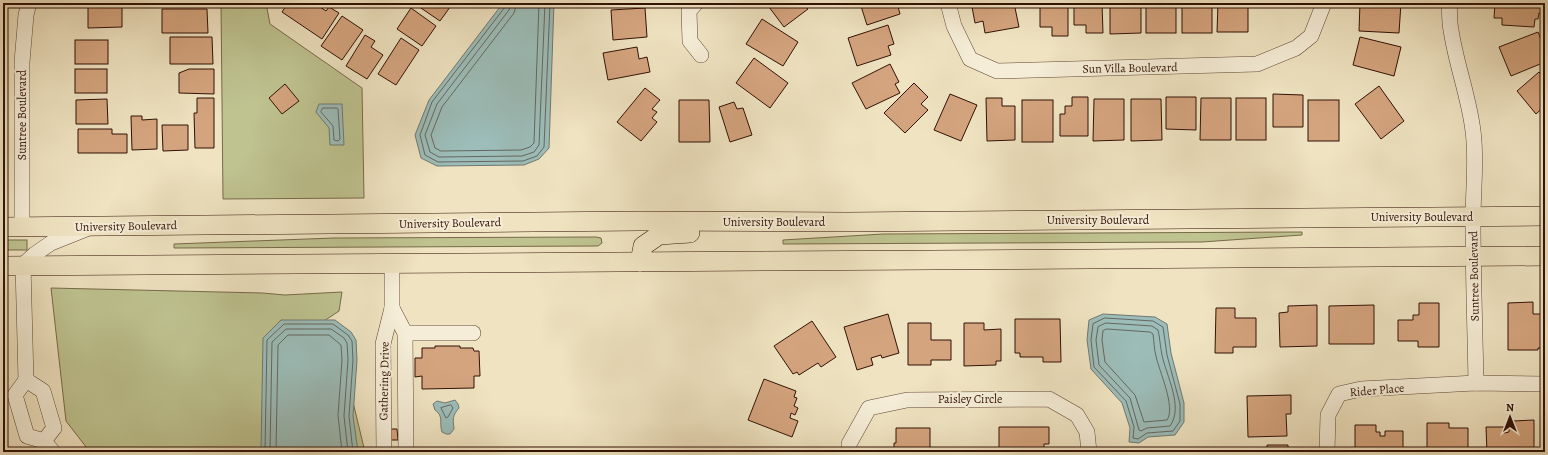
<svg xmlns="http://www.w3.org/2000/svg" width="1548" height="455" font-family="Alegreya,serif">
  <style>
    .green { fill: #bec390; stroke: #786a4a }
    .water { fill: #9cbdb9; stroke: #717871 }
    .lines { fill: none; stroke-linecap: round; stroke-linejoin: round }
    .shore { stroke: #66675f; stroke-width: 1 }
    .building { fill: #d4a47e; stroke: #311105 }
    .minor-casing { stroke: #604634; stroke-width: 16 }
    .major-casing { stroke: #311105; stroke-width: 20 }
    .minor { stroke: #f5edd7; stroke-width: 15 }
    .major { stroke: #efe3c1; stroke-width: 19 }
    .labels { text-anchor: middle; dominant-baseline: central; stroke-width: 4; stroke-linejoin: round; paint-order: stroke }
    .street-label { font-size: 12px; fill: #311105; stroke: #f5edd7 }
  </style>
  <rect width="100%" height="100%" fill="#efe3c1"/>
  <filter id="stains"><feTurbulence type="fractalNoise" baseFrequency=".005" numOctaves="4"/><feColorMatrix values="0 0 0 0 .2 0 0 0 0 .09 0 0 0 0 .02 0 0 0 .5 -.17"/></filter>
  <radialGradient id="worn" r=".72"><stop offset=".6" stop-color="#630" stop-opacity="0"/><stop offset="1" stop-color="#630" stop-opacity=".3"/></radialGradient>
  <g class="green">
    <polygon points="221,3 266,3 270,24 362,88 364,198 223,199"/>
    <polygon points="1302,232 1302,235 1202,242 783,244 783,240 883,234"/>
    <polygon points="596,237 601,238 602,243 598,246 174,248 174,244 334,238"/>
    <rect x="3" y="240" width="24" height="10"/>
    <polygon points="51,288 262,293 285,295 342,292 339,311 324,321 352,398 365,452 90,452 66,421"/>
  </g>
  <g class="water">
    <polygon points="503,3 554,3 549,148 539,159 524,165 437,166 421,158 415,135 429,100"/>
    <polygon points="319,104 342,104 344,145 330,145 329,128 316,112"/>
    <polygon points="1103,314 1155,317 1167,324 1171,353 1184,403 1184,422 1175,435 1148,437 1139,443 1129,442 1130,428 1122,403 1091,369 1087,340 1089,320"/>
    <polygon points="281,320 335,320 351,332 356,340 357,360 353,416 358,452 261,452 263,338"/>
    <path d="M455,400l3,4 1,4c-7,8 -6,11 -5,21l-4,5h-4l-4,-2c-3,-9 2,-16 -7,-22l-2,-6 4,-3 8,2z"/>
  </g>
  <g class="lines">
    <g class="shore">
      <polyline points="506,3 505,7 432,102 420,135 425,155 438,162 523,161 537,156 544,147 550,3"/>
      <polyline points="511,3 509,10 437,104 425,135 430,152 439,157 522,156 534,152 539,145 545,3"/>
      <polyline points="517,3 514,13 442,107 431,135 435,148 441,151 521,150 530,147 534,143 539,3"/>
      <polygon points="323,108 337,108 338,109 340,139 338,141 334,140 333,126 321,112"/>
      <polygon points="1105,318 1153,321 1163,327 1167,355 1180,404 1180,421 1173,431 1147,433 1138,439 1133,438 1134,427 1126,401 1094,367 1091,340 1093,324"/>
      <path d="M1106,323l46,3 6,4c2,8 2,16 4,25 4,20 22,52 8,71l-23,2 -6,3 -2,-1 -9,-32 -31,-33 -3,-25 2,-13z"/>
      <path d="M1107,329l43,3 3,2c1,7 1,15 3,22 3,15 20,51 11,64l-23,2 -9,-27 -30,-33 -3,-22 1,-9z"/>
      <polygon points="451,405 453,408 448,417 446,418 441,408"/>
      <polyline points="265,452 267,340 284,324 333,324 348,335 352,341 353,360 349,416 353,452"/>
      <polyline points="270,452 272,342 286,329 331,329 344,338 347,343 348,360 344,416 348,452"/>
      <polyline points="276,452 278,345 288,335 329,335 341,345 342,360 338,415 342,452"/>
    </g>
  </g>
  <g class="building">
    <polygon points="88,3 122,3 122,27 88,28"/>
    <polygon points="288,3 314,3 326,11 329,7 339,13 322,39 282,12"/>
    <polygon points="420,3 453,3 440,21 418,6"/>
    <polygon points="766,3 803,3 808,9 784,27"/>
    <polygon points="860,3 897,3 900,14 867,25"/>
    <polygon points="994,3 1014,3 1019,27 985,33 983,21 975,23 972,7"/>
    <polygon points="1040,3 1068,3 1068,36 1052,36 1052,27 1040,27"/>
    <polygon points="1074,3 1102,3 1103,33 1086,33 1086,25 1074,25"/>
    <polygon points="1110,3 1141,3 1141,33 1110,34"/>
    <rect x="1146" y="3" width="30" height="30"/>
    <rect x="1182" y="3" width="30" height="30"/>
    <polygon points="1218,3 1248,3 1248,32 1217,32"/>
    <polygon points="1360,3 1401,3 1399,33 1359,31"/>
    <polygon points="1495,3 1545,3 1545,14 1539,13 1538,19 1535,19 1534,27 1502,25 1502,18 1494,18"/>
    <polygon points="411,8 436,26 422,46 397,29"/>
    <polygon points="645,8 647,37 613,40 611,10"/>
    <polygon points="162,9 207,9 208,33 162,33"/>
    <polygon points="342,16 363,30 342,60 321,46"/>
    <polygon points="762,19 798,42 783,66 746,44"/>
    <polygon points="888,25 894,44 888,46 891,55 857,66 848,38"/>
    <polygon points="1538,32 1545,49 1545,62 1511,76 1499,47"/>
    <polygon points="365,35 375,41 371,47 383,55 367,79 346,66"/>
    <polygon points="170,37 212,37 213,64 170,64"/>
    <polygon points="1360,37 1401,47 1394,76 1353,65"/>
    <polygon points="401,38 419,50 396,85 378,74"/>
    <rect x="75" y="40" width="33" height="24"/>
    <polygon points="637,47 639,59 647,57 650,72 608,80 603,53"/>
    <polygon points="754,58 788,83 770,108 736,83"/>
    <polygon points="890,64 899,82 895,84 900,93 866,109 852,83"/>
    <rect x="75" y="69" width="32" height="24"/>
    <polygon points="189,69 214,69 214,94 179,93 179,73"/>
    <polygon points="1539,72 1545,80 1545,106 1536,114 1517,91"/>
    <polygon points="914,83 928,97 921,104 928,110 905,133 884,113"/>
    <polygon points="285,84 299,101 282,114 269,98"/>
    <polygon points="1379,86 1404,121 1381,139 1355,104"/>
    <polygon points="645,88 660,100 652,109 657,112 652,118 657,122 641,141 617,122"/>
    <polygon points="950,94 977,105 961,141 934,130"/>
    <polygon points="1273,94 1303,95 1303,127 1273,127"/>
    <polygon points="1072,97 1088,97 1088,136 1060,136 1060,114 1065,114 1065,106 1072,106"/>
    <polygon points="1166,97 1196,97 1196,130 1166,129"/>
    <polygon points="197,98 214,98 214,148 195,148 194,113 197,113"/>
    <polygon points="986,98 1002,98 1002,106 1015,106 1015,140 987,141"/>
    <polygon points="1201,98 1231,98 1231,140 1200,140"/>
    <rect x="1236" y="98" width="30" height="42"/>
    <polygon points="107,99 108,124 76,124 76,100"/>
    <polygon points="1094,99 1124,99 1124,140 1093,141"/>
    <polygon points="1131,99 1161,99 1162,140 1131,141"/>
    <polygon points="679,100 709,100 710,142 679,142"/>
    <rect x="1022" y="100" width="31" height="42"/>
    <rect x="1308" y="100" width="31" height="41"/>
    <polygon points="734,102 737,109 743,108 752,135 730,142 719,107"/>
    <polygon points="131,116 142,116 142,120 157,119 157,149 132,150"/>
    <polygon points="162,125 188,125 188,150 163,151"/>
    <polygon points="78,129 112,129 112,134 127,134 127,153 78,153"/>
    <polygon points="1533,302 1533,314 1545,314 1545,348 1538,348 1538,350 1508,350 1508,303"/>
    <polygon points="1419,303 1439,303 1439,347 1418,347 1418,341 1398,341 1398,320 1413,320 1413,315 1419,315"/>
    <polygon points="1317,305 1317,346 1280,347 1279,313 1288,312 1288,306"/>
    <polygon points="1374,305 1374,344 1329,344 1329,306"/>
    <polygon points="1216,308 1235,308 1235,318 1256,318 1256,347 1233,347 1233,353 1215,353"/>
    <polygon points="888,314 899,353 882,358 881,355 871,358 873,365 857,370 844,327"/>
    <polygon points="1015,319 1060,319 1061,362 1043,362 1043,357 1020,357 1020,353 1015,353"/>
    <polygon points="812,321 836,357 821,367 818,363 799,375 797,372 793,374 774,346"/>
    <polygon points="908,323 931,323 931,340 951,340 951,360 931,360 931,365 908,365"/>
    <polygon points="964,323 984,323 984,330 1001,329 1001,361 996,361 996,365 964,366"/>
    <polygon points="435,346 460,346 460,348 473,348 474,351 479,351 480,376 474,376 474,388 422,389 422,376 415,377 415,358 422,358 422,348 435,348"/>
    <polygon points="764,379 796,391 794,397 797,398 794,406 798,408 795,415 791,413 790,418 798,421 792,437 748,420"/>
    <polygon points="1291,395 1291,414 1286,414 1287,436 1248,437 1247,396"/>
    <polygon points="1534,420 1534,452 1487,452 1486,427 1504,427 1504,433 1509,432 1509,428 1513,428 1513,421"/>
    <polygon points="1427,423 1449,423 1449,428 1468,428 1468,450 1452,450 1452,452 1427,452"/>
    <polygon points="1355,425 1376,425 1376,432 1380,432 1380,436 1385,436 1385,431 1403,431 1403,452 1355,452"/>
    <rect x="1543" y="426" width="2" height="26"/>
    <polygon points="999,427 1049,427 1049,444 1044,444 1044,448 1048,448 1048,452 999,451"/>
    <polygon points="896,428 930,428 930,448 942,448 942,452 894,452 894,443 896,443"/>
    <polygon points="390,429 397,429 398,440 391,440"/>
    <polygon points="1267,445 1288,445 1288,452 1248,452 1248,449 1267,449"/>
    <rect x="773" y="450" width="38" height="2"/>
  </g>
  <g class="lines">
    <defs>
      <g id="minor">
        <polyline points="696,3 689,11 690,41 701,55"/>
        <polyline points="948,3 954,26 970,59 997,71 1257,64 1296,48 1311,36 1324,3"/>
        <path d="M1449,3c1,9 0,18 2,27 5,34 18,67 22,101 4,29 0,59 0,88 0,55 2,110 3,164"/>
        <polyline points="22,227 22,62 26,15 29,3"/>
        <polyline points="392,308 405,333 406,452"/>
        <polyline points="405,333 473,333"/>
        <polyline points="26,380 23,265 35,254 51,243 86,229"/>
        <polyline points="44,441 54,428 43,391 26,380 15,395 27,436 44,441 53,452"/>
        <polyline points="384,452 383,344 392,308 392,263"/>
        <polyline points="849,452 849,444 869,408 907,400 1049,399 1077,415 1087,432 1089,452"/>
        <polyline points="1327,452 1328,415 1339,394 1361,389 1476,383 1545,384"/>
      </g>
      <g id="major">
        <polyline points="3,227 639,221 847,222 1545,216"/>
        <polyline points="640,262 643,246 659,235 690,233"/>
        <polyline points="3,266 1545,256"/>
      </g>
    </defs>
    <use href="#minor" class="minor-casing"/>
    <use href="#major" class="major-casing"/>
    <use href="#minor" class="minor"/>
    <use href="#major" class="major"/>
  </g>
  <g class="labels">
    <g class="street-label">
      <text transform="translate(1130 68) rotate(-1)">Sun Villa Boulevard</text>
      <text transform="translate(22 115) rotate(-90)">Suntree Boulevard</text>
      <text x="1422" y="217">University Boulevard</text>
      <text x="1098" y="220">University Boulevard</text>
      <text x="774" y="222">University Boulevard</text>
      <text transform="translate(450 223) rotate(-1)">University Boulevard</text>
      <text transform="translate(126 226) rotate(-1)">University Boulevard</text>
      <text transform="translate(1474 276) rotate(-91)">Suntree Boulevard</text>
      <text transform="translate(384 381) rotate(-89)">Gathering Drive</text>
      <text transform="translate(1377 390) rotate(-5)">Rider Place</text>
      <text x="970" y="399">Paisley Circle</text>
    </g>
  </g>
  <rect width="1548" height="455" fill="none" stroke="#efe3c1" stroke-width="16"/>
  <rect x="4" y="4" width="1540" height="447" fill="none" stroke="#311105" stroke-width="2"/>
  <rect x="8" y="8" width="1532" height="439" fill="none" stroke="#311105"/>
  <g transform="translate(1510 417)" stroke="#f5edd7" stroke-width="3" paint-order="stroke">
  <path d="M0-3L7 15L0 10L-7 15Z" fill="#311105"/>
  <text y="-6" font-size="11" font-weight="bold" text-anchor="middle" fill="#311105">N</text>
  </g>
  <rect width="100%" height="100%" filter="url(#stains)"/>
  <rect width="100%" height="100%" fill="url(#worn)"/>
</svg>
